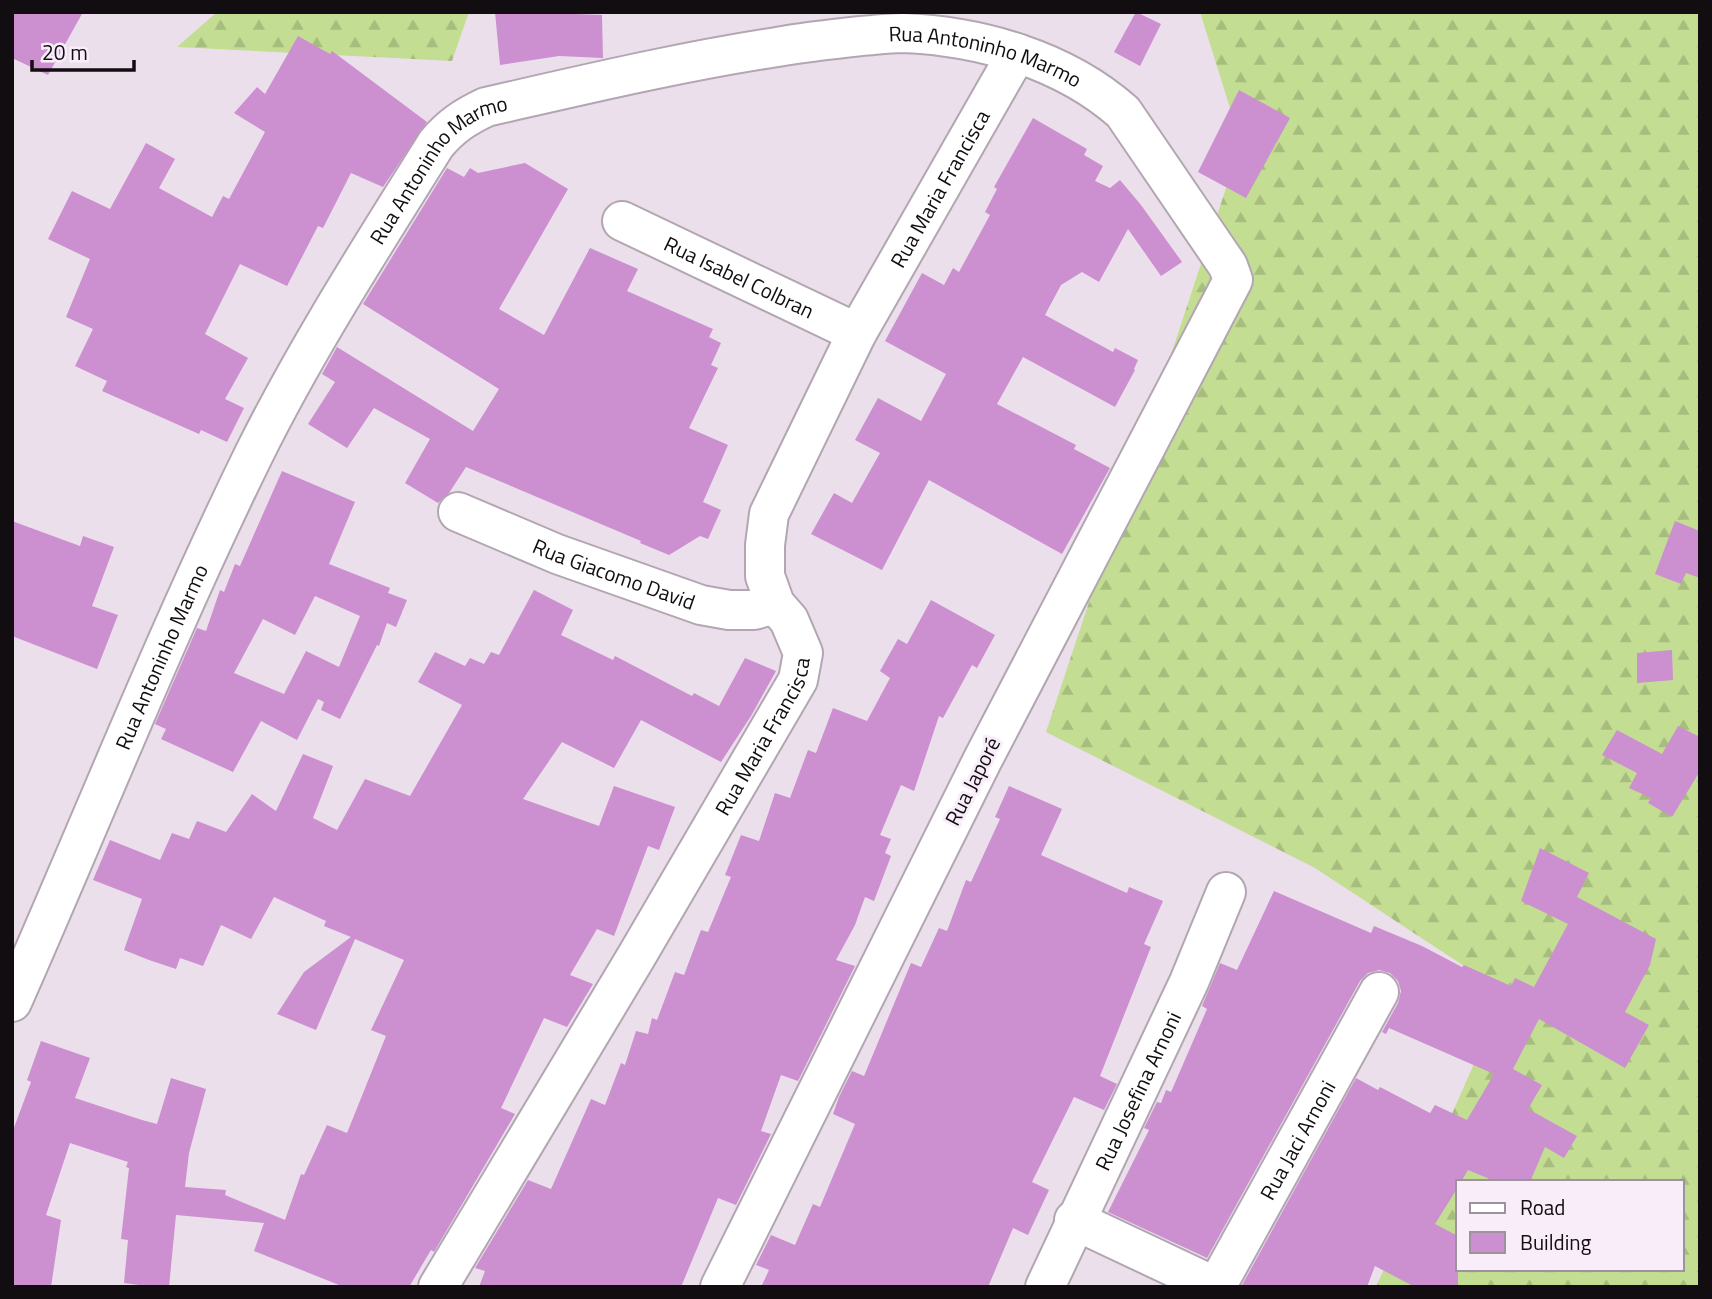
<svg xmlns="http://www.w3.org/2000/svg" width="1712" height="1299" font-family="'Titillium Web',sans-serif">
  <style>
    .forest { fill: url(#forest-firs); fill-rule: evenodd }
    .building { fill: #cc8fd0; fill-rule: evenodd }
    .lines { fill: none; stroke-linecap: round; stroke-linejoin: round }
    .minor-casing { stroke: #b2a6b2; stroke-width: 42 }
    .minor { stroke: #fff; stroke-width: 38 }
    .labels { text-anchor: middle; dominant-baseline: central; stroke-width: 6; stroke-linejoin: round; paint-order: stroke }
    .street-label { font-size: 21px; fill: #110d11; stroke: #f9edfa }
  </style>
  <defs>
    <pattern id="forest-firs" width="22" height="20" patternUnits="userSpaceOnUse" patternTransform="scale(1.75)"><rect width="22" height="20" fill="#c3de93"/><path d="M5 1l3.5 6h-7zM16 11l3.5 6h-7z" fill="#a6bd7e"/></pattern>
  </defs>
  <rect width="100%" height="100%" fill="#ecdfec"/>
  <g class="forest">
    <polygon points="217,12 469,12 452,61 177,47"/>
    <path d="M1200,12h500v1275h-324l129,-294 -190,-125 -269,-136 195,-589zM1458,1182h224v87h-224z"/>
  </g>
  <g class="building">
    <polygon points="12,12 83,12 48,75 12,58"/>
    <polygon points="495,12 576,12 576,14 602,15 603,58 559,56 500,65"/>
    <polygon points="1136,12 1161,24 1140,66 1114,52"/>
    <polygon points="298,36 330,54 332,51 427,122 383,187 351,173 323,228 318,226 287,286 240,264 205,334 248,358 225,399 244,408 227,442 201,430 199,434 102,391 107,381 75,366 93,329 66,317 90,259 48,239 72,191 110,209 146,143 175,159 159,188 212,217 223,196 229,199 265,132 234,113 257,87 265,94"/>
    <polygon points="1239,90 1290,118 1246,198 1198,172"/>
    <polygon points="1033,118 1087,149 1084,155 1103,166 1095,181 1110,188 1120,180 1141,205 1182,262 1161,276 1128,229 1099,282 1082,272 1061,285 1045,315 1113,352 1115,348 1138,360 1134,369 1135,370 1115,407 1023,357 997,404 1076,445 1074,449 1110,468 1062,554 929,480 882,570 811,534 834,493 852,503 880,453 855,440 878,398 921,421 946,374 885,341 922,273 944,285 953,268 959,272 990,215 985,212 997,189 994,187"/>
    <polygon points="525,163 568,189 499,309 544,335 590,248 638,269 627,291 713,329 709,337 721,343 711,365 718,368 689,428 728,445 703,502 721,510 708,539 700,536 669,555 640,543 641,541 466,467 449,493 438,503 405,483 430,439 374,408 347,448 308,424 335,382 322,374 337,347 473,431 499,389 363,304 447,168 464,177 470,168 478,173"/>
    <path d="M282,471l73,31 -26,62 61,24 -2,5 19,7 -11,27 -9,-4 -8,23 -2,-1 -37,74 -19,-9 3,-8 -6,-3 -21,41 -36,-19 -28,51 -72,-33 5,-10 -11,-5 42,-96 9,3 14,-41 4,2 11,-28 5,2zM315,596l45,20 -21,51 -33,-16 -22,43 -50,-21 29,-54 32,16z"/>
    <polygon points="12,521 80,546 83,536 114,547 92,606 118,615 97,669 12,636"/>
    <polygon points="1675,521 1700,531 1700,578 1686,573 1681,584 1655,574"/>
    <polygon points="534,590 573,610 561,635 613,660 615,656 692,696 694,693 719,706 745,658 776,671 751,716 721,762 641,720 614,768 562,742 523,799 599,826 614,786 675,807 659,850 648,846 614,936 597,929 570,975 593,984 567,1027 544,1018 501,1108 515,1114 434,1252 431,1250 409,1287 344,1287 254,1251 264,1223 176,1215 169,1287 139,1287 139,1285 124,1283 128,1240 121,1239 129,1168 126,1167 128,1162 70,1143 46,1215 61,1220 51,1287 12,1287 12,1133 31,1082 27,1080 41,1041 90,1058 75,1098 142,1120 157,1124 171,1078 206,1089 189,1153 185,1187 226,1190 225,1195 285,1220 301,1174 304,1175 327,1125 347,1133 386,1036 371,1030 404,960 355,939 316,1030 277,1014 304,972 351,937 324,926 326,921 274,897 251,939 221,925 203,966 180,958 176,969 149,960 124,950 142,899 93,880 110,840 160,860 172,833 189,839 197,821 226,832 252,794 276,811 303,754 333,766 313,818 337,830 365,779 410,796 462,705 418,682 435,652 465,666 470,658 484,664 491,652 499,655"/>
    <polygon points="931,600 995,635 977,668 972,665 943,718 939,716 914,791 901,785 880,835 891,839 885,853 891,856 874,901 865,897 855,925 836,960 855,966 798,1081 781,1075 761,1131 771,1134 736,1205 718,1198 681,1287 479,1287 485,1271 475,1268 528,1180 551,1189 591,1099 605,1105 621,1063 625,1065 636,1031 648,1034 652,1018 657,1020 675,972 684,975 701,930 708,932 731,877 725,875 741,835 759,841 775,793 790,798 808,750 816,753 833,708 867,721 890,678 880,671 898,639 907,644"/>
    <polygon points="1672,650 1673,680 1637,683 1637,653"/>
    <polygon points="1678,726 1700,737 1700,771 1672,817 1648,803 1651,798 1629,788 1637,773 1602,755 1617,730 1662,754"/>
    <polygon points="1009,786 1062,809 1041,855 1127,893 1129,887 1163,901 1144,944 1151,947 1100,1076 1117,1084 1104,1110 1074,1097 1032,1182 1049,1190 1028,1235 1013,1228 988,1287 761,1287 769,1270 756,1265 771,1235 795,1245 813,1204 820,1207 855,1124 833,1114 839,1097 852,1071 864,1076 911,963 921,967 939,928 947,931 966,880 971,882 1000,819 995,817"/>
    <polygon points="1540,848 1589,873 1577,897 1656,939 1650,965 1625,1012 1649,1025 1625,1068 1539,1019 1513,1069 1542,1085 1528,1109 1577,1136 1564,1158 1545,1147 1530,1182 1497,1182 1468,1170 1461,1182 1458,1182 1458,1187 1435,1224 1458,1236 1458,1287 1415,1287 1375,1266 1367,1287 1241,1287 1356,1078 1378,1090 1380,1087 1430,1113 1435,1105 1467,1120 1494,1074 1389,1028 1386,1034 1382,1032 1398,1003 1401,991 1398,981 1390,973 1379,970 1368,973 1360,981 1207,1258 1108,1212 1149,1130 1144,1128 1157,1102 1161,1103 1166,1090 1171,1092 1207,1009 1202,1006 1220,963 1237,970 1274,891 1371,933 1374,926 1422,946 1462,967 1464,965 1511,986 1515,978 1534,987 1568,924 1521,901"/>
  </g>
  <g class="lines">
    <defs>
      <g id="minor">
        <path id="s1" d="M622,221l235,112"/>
        <path id="s2" d="M458,512l99,42 144,51 28,5h25l21,-6"/>
        <path id="s3" d="M12,1002c81,-183 154,-369 242,-548 53,-107 119,-209 182,-310 15,-18 29,-27 50,-37 97,-22 193,-45 291,-60 28,-5 56,-8 84,-11 14,-1 28,-3 42,-3 78,3 161,27 220,79l105,154 5,14 -250,479 -263,528"/>
        <polyline points="1074,1220 1216,1287"/>
        <path id="s4" d="M438,1287l198,-330 162,-277 5,-27 -14,-33 -14,-16 -10,-28v-31l4,-31 88,-181 160,-280"/>
        <path id="s5" d="M1045,1287l144,-305 37,-90"/>
        <path id="s6" d="M1216,1287l163,-295"/>
      </g>
    </defs>
    <use href="#minor" class="minor-casing"/>
    <use href="#minor" class="minor"/>
  </g>
  <g class="labels">
    <g class="street-label">
      <text stroke="none"><textPath href="#s3" startOffset="1531">Rua Antoninho Marmo</textPath></text>
      <text stroke="none"><textPath href="#s3" startOffset="943">Rua Antoninho Marmo</textPath></text>
      <text stroke="none"><textPath href="#s4" startOffset="1250">Rua Maria Francisca</textPath></text>
      <text stroke="none"><textPath href="#s1" startOffset="130">Rua Isabel Colbran</textPath></text>
      <text stroke="none"><textPath href="#s2" startOffset="168">Rua Giacomo David</textPath></text>
      <text stroke="none"><textPath href="#s3" startOffset="376">Rua Antoninho Marmo</textPath></text>
      <text stroke="none"><textPath href="#s4" startOffset="640">Rua Maria Francisca</textPath></text>
      <text transform="translate(972 781) rotate(-63)">Rua Japoré</text>
      <text stroke="none"><textPath href="#s5" startOffset="217">Rua Josefina Arnoni</textPath></text>
      <text stroke="none"><textPath href="#s6" startOffset="168">Rua Jaci Arnoni</textPath></text>
    </g>
  </g>
  <rect width="1712" height="1299" fill="none" stroke="#110d11" stroke-width="28"/>
  <rect x="1456" y="1180" width="228" height="91" fill="#f9edfa" stroke="#9c939d" stroke-width="2"/>
  <rect x="1470" y="1203" width="35" height="10" fill="#ffffff" stroke="#9c939d" stroke-width="2"/>
  <text x="1520" y="1215" font-size="21" fill="#110d11">Road</text>
  <rect x="1470" y="1232" width="35" height="21" fill="#cc8fd0" stroke="#9c939d" stroke-width="2"/>
  <text x="1520" y="1250" font-size="21" fill="#110d11">Building</text>
  <path d="M32 60v10h102v-10" fill="none" stroke="#110d11" stroke-width="3.5"/>
  <text x="42" y="60" font-size="21" fill="#110d11" stroke="#f9edfa" stroke-width="5" paint-order="stroke">20 m</text>
</svg>
